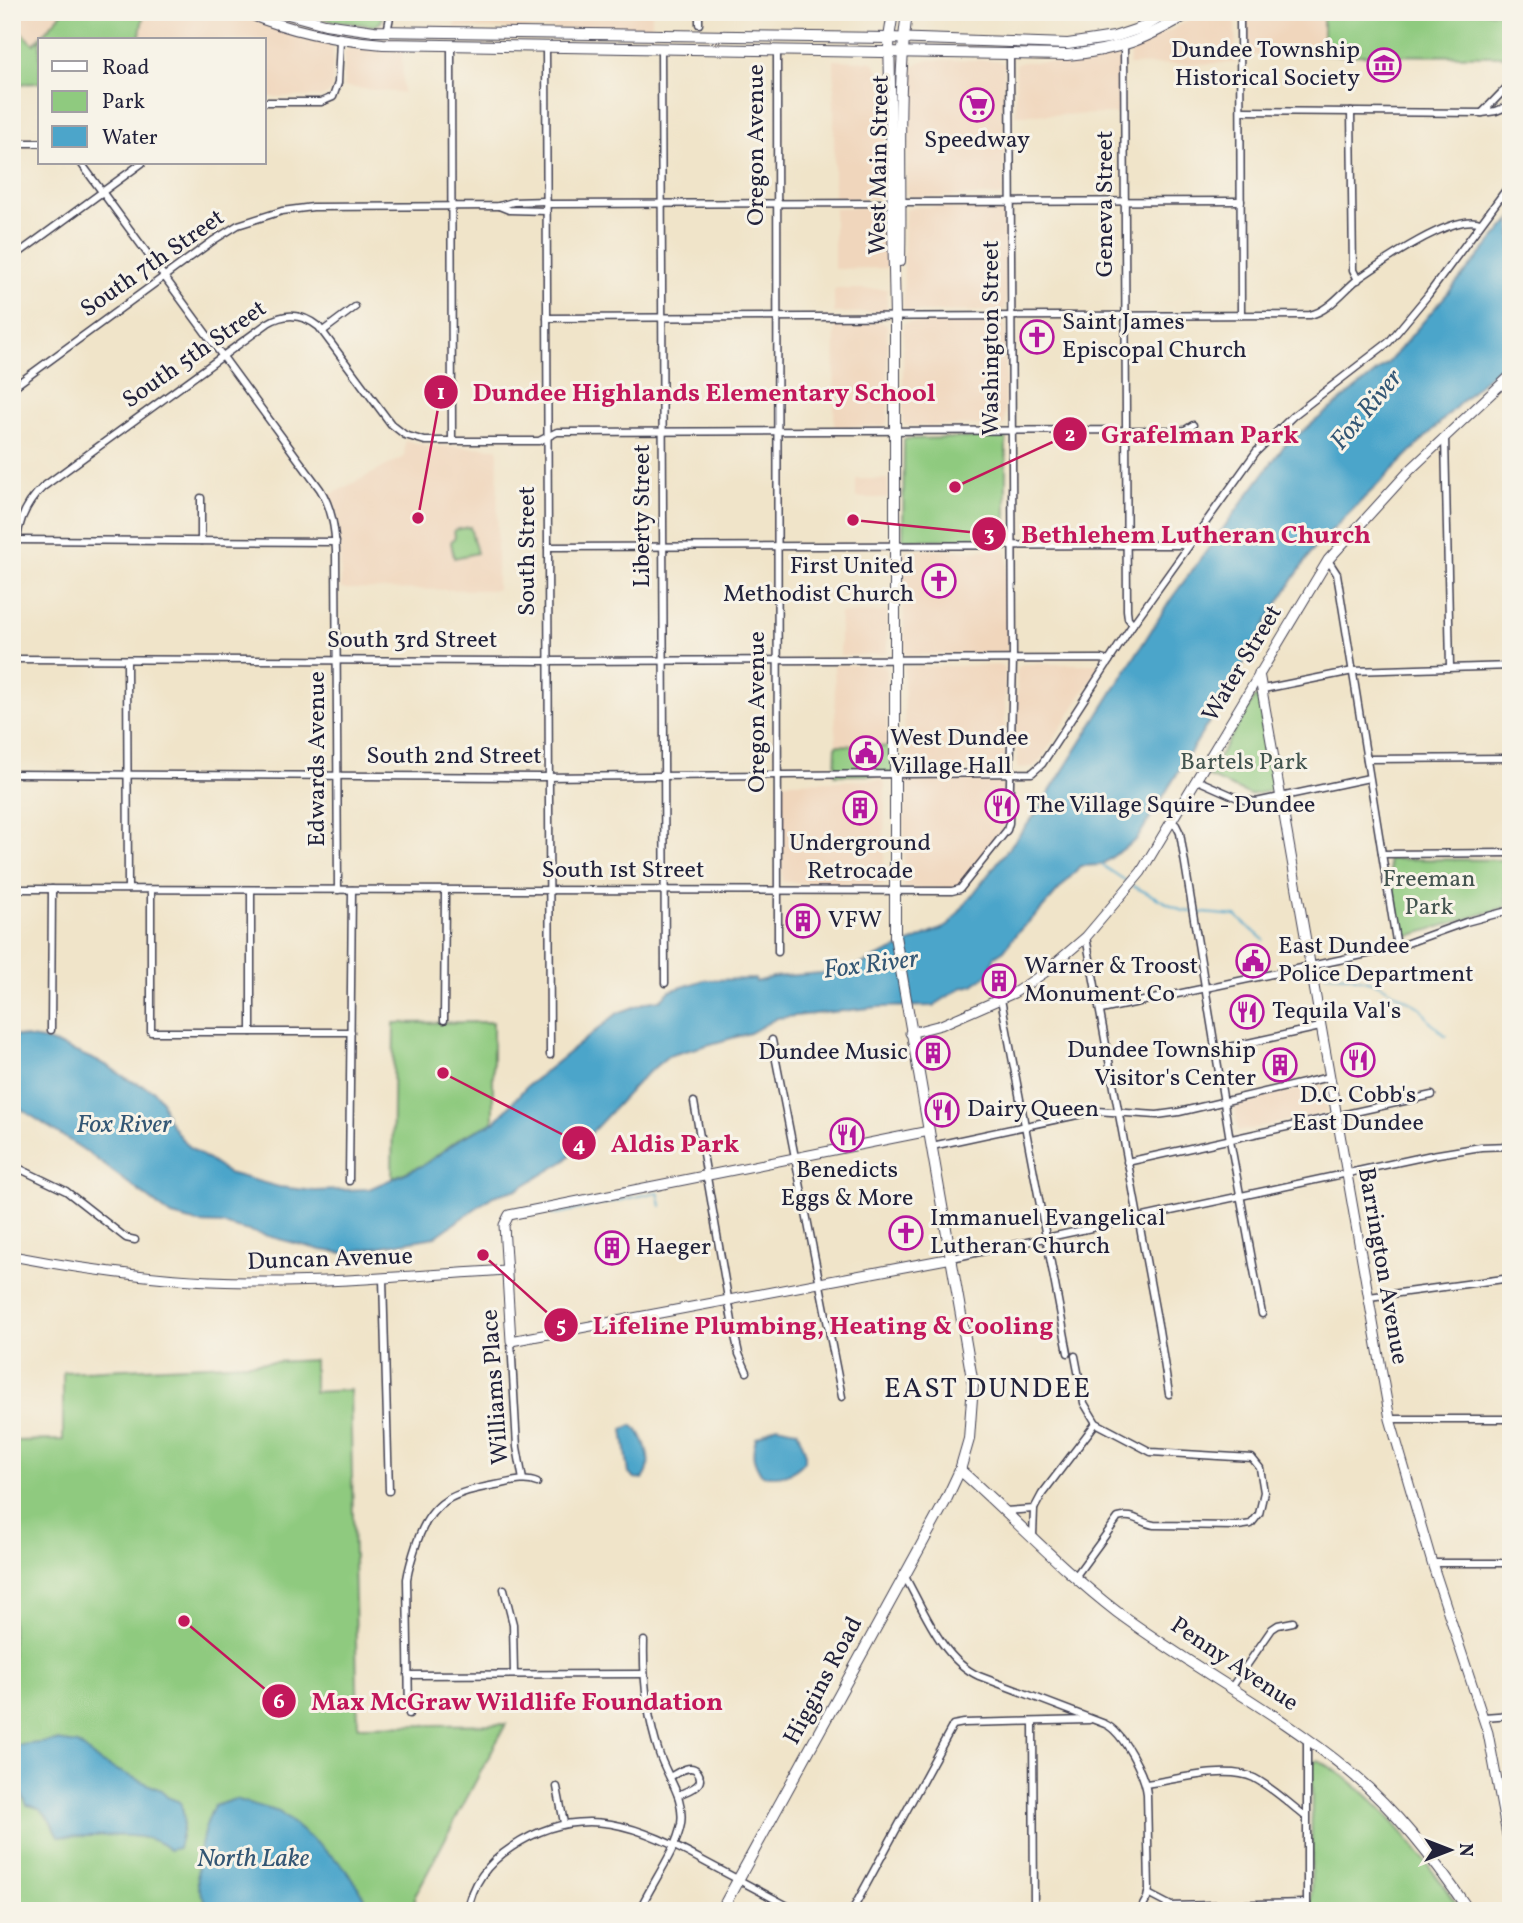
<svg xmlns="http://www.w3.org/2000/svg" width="1523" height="1923" font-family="Vollkorn,serif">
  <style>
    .built { fill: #f0d6bc }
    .green { fill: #8fca7f; stroke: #58765d; stroke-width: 2 }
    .water { fill: #4ca5ca; stroke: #376482; stroke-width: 2 }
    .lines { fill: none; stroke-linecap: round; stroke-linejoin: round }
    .stream { stroke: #4ca5ca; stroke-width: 2 }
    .street-casing { stroke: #413f50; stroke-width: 9 }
    .secondary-casing { stroke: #413f50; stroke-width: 11 }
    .primary-casing { stroke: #413f50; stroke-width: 12 }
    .street { stroke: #fff; stroke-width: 6 }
    .secondary { stroke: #fff; stroke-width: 9 }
    .primary { stroke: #fff; stroke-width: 10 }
    .labels { text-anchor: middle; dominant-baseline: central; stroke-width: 6; stroke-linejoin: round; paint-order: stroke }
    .poi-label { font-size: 24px; fill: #22223b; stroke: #f7f3e8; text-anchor: start }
    .street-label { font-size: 24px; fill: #22223b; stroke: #f7f3e8 }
    .park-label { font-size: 24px; fill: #43544f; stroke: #f7f3e8 }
    .water-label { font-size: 26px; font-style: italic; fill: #335674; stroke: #f7f3e8 }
    .quarter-label { font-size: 28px; letter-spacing: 2px; fill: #22223b; stroke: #f7f3e8 }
    .leader { fill: none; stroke: #c2185b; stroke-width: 2.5 }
    .callout-dot { fill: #c2185b; stroke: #f7f3e8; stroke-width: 2.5 }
    .mark-label { font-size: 21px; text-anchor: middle; font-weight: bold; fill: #fff }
    .callout-label { font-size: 26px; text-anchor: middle; font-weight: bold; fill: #c2185b; stroke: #f7f3e8; stroke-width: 6; stroke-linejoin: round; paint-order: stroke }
  </style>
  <rect width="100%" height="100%" fill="#f7f3e8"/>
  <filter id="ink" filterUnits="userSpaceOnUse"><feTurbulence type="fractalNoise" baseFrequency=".0143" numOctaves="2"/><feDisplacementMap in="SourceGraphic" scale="14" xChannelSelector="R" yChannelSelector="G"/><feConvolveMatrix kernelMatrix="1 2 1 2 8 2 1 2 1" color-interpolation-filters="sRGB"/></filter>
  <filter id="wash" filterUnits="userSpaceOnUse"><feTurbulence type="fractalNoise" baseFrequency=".00686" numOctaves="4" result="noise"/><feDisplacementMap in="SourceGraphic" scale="28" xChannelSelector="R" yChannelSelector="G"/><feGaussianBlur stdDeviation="1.57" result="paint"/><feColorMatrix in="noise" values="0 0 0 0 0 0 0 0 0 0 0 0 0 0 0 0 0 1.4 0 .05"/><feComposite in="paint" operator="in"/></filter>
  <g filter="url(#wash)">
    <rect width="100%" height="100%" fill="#f0e4c9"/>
    <g class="built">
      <polygon points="12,12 63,12 34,43 12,24"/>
      <polygon points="145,12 234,12 278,30 330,43 333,49 332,90 328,94 321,97 264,97 264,40 139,40"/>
      <polygon points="455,12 652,12 652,30 455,28"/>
      <polygon points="1200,12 1235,12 1236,63 1129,65 1130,54 1135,47 1173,29"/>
      <polygon points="1245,12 1323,12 1323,55 1246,55"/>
      <polygon points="352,46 402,49 403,93 344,87 344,52"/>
      <polygon points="1114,54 1119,58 1120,62 1120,114 1015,115 1016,64 1024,62 1062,62"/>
      <polygon points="834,60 870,61 875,64 881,75 886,107 886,191 884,197 881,198 834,198"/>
      <polygon points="927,60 998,60 1004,63 1004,196 913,197 906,194 913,68 919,62"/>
      <polygon points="879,207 885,214 887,268 834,269 834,208"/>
      <polygon points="911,207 1004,207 1006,211 1007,265 1006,306 1004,311 912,312 903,308 905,214 906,210"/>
      <polygon points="834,289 887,289 887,308 882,312 834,313"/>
      <polygon points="1001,321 1006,326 1005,425 907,426 903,424 903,324 908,322"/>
      <polygon points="835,322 881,322 887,325 888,420 884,426 834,427"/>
      <polygon points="405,440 428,446 498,448 497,590 341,589 340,532 337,512 330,495 404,457"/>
      <rect x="856" y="479" width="32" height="19"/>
      <polygon points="911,550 1003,550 1007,553 1007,653 911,655 904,653 903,555 905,552"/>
      <polygon points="888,612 887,654 840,656 840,613"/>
      <polygon points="1023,664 1097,664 1100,666 1040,761 1033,767 1017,768 1017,669"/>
      <polygon points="834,665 880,665 887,667 887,747 836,745"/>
      <polygon points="1002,665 1005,670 1005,768 905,768 904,667"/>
      <polygon points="882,780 885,785 884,883 876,886 782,882 782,785 784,782"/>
      <polygon points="904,780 1004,780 1004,828 957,888 904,888"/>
      <polygon points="1322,1084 1328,1112 1238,1132 1234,1103"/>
    </g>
    <g class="green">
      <polygon points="63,12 144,12 139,40 40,40 40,83 12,84 12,24 34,44"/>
      <polygon points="296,12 383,12 381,22 375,26 333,21"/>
      <polygon points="1323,12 1511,12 1511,56 1323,55"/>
      <polygon points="1006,437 1006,539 903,540 904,439"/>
      <polygon points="470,527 477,553 454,558 451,542 455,537 454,530"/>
      <polygon points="1255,697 1259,697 1274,790 1250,795 1207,776"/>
      <polygon points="836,745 894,747 894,775 835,775"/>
      <polygon points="1388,859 1505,860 1506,907 1402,938"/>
      <polygon points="493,1022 493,1123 463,1136 423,1165 392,1178 394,1023"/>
      <polygon points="314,1360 314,1392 350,1390 358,1726 506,1724 415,1896 414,1911 12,1911 12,1441 63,1440 63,1372"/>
      <path d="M1318,1760c57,30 107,98 143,151h-150l1,-148z"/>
    </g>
    <g class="water">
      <polygon points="1511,219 1511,357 1476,387 1314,548 1272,612 1234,681 1137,839 1101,865 1080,866 1041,910 1017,933 1004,950 995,956 988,974 973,985 961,988 933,1006 879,1007 777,1018 750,1033 668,1056 642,1078 565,1161 518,1189 493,1196 435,1237 343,1253 321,1250 222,1224 198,1223 172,1216 87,1152 12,1103 12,1035 48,1041 83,1055 106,1065 129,1080 153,1090 162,1101 167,1118 180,1137 191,1148 228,1173 279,1187 315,1191 369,1189 424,1165 463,1137 495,1122 526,1087 618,1013 647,1002 660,1000 670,991 704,980 755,979 756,982 773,977 846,971 948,926 1037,812 1171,599 1284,446 1388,363"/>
      <path d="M632,1425c13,9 23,41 11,54l-9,-1 -5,-4 -6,-45z"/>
      <path d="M777,1426l20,4 8,20v11c-13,14 -24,17 -43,14 -9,-14 -11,-21 -6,-37z"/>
      <path d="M57,1741l21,3 23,19 60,27 6,7 13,5c7,16 2,30 -2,46l-9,2c-21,-23 -81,-11 -110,-14 -9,-14 -14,-29 -32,-31l-15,-31v-28z"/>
      <path d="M235,1799l44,13 61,51 19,24 12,24h-163c-1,-10 -9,-18 -10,-27 -3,-22 6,-59 16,-78z"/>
    </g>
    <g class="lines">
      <g class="stream">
        <polyline points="1102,865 1129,883"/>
        <polyline points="1133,886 1183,911 1236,916 1264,940"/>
        <polyline points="1325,975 1348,976 1379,984 1421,1008 1430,1022 1446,1036"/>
        <polyline points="552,1215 658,1192 661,1206"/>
      </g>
    </g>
  </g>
  <g filter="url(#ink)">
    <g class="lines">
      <defs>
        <g id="street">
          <polyline points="699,12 699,24"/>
          <polyline points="1240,12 1241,315"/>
          <polyline points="387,32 391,12"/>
          <polyline points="1124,43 1127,610 1128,618 1133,624"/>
          <polyline points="451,45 452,441"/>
          <polyline points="546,47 550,1055"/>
          <polyline points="661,49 665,983"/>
          <polyline points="777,51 778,952"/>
          <polyline points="264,102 321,102 333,97 338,83 340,40"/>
          <polyline points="1241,111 1482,113 1496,111 1511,105"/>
          <polyline points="1351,112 1353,270 1358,280"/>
          <polyline points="1482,113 1511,83"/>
          <polyline points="12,143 40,143"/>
          <path d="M81,163l239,326c12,19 15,40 16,62l2,339"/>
          <polyline points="901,202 1241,201"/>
          <polyline points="546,204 893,203"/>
          <polyline points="499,206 509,210 546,211"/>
          <polyline points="12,258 142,163"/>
          <path d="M547,318l763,-3c19,-4 33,-24 48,-36 23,-16 96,-67 122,-56"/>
          <polyline points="323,331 355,307"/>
          <polyline points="12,388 214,240 238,225 282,211 313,207 499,206 513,202 546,201"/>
          <polyline points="1445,437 1450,666"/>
          <polyline points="201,498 201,541"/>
          <polyline points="12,540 336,542"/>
          <path d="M17,540c2,-21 10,-38 26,-53l225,-164c18,-11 35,-9 51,4l72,97 14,11 20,6h114l18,-9 628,-2 8,-5"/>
          <polyline points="548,547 1127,545 1182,545 1187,548"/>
          <polyline points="1328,560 1337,574 1397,947"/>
          <polyline points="12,659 539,661 1101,659 1109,661"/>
          <polyline points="127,660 128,889"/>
          <polyline points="1263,689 1353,671 1511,666"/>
          <polyline points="1367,759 1511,758"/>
          <polyline points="12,774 540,777 1032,773 1042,764 1133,624 1256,452 1293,416 1389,342 1428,295 1511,183"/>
          <polyline points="1197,780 1240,799 1256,802 1369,778"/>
          <polyline points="1172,822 1176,825 1180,833 1230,1140 1262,1314"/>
          <polyline points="1382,854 1511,853"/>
          <polyline points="12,889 952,891 960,889 1007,830 1009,823 1013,660 1010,55"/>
          <polyline points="151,890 151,1032 351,1032"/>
          <polyline points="1086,937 1159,1330 1169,1394"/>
          <polyline points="1001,999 1068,1353"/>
          <polyline points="1101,1010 1391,949 1466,922 1511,910"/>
          <polyline points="444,1020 445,891"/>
          <polyline points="51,1030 52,889"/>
          <polyline points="251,1032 251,890"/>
          <polyline points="772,1040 842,1397"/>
          <polyline points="1216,1050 1320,1027"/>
          <polyline points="694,1102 733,1327 739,1354 747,1372"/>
          <polyline points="932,1146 1096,1111 1157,1115 1179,1112 1329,1077"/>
          <polyline points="1127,1162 1432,1095"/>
          <polyline points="12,1165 66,1191 126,1238 135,1240"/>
          <polyline points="349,1181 352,890"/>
          <polyline points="952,1258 1432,1155 1481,1147 1511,1146"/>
          <polyline points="383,1279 389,1491"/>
          <polyline points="1369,1297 1511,1278"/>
          <polyline points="511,1341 517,1447 523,1480"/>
          <path d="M1075,1356l9,47 12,20 55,29 101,6 8,10 4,24 -5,22 -8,10 -13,2 -84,-1c-14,-2 -21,-12 -36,-7l-43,59"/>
          <polyline points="1390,1419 1511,1419"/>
          <polyline points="1006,1511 1034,1509"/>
          <polyline points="1033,1536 1034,1509 1042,1494 1096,1423"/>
          <polyline points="1432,1563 1511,1563"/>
          <path d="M904,1575c19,33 38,85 75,101l126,48c18,8 40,51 42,70l2,95 -2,9 -7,13"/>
          <polyline points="504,1589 513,1624 514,1674"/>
          <polyline points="408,1675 643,1674"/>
          <polyline points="1231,1688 1272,1629 1278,1625 1293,1622"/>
          <path d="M409,1714l-2,-135c2,-13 6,-25 10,-37 15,-43 37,-49 78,-57 14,-2 29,-8 42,-2"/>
          <polyline points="1484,1717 1511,1715"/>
          <polyline points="1033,1722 1034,1911"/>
          <path d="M670,1777c7,-4 20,-14 27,-6 3,4 4,8 2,12 -4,6 -15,9 -21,12"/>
          <path d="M1146,1784c29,-4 80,-19 108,-6 19,10 36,26 52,39"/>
          <polyline points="557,1787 564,1823"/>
          <polyline points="1148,1894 1171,1906 1307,1903"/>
          <path d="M468,1911c4,-28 21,-49 44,-64 70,-47 129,-20 195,16 30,16 60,32 90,48"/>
          <path d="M639,1911c12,-27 37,-59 42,-87 4,-28 -14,-46 -22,-71 -12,-36 -16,-74 -15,-112"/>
          <polyline points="852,1911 953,1725 964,1723 1089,1720"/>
          <polyline points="1307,1911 1307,1740"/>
        </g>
        <g id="secondary">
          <polyline points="1259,673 1390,1419 1432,1563 1488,1733 1511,1856"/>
          <polyline points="910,1033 941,1025 1014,993 1044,973 1086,937 1141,872 1328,560 1410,470 1511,375"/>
          <polyline points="929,1131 509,1215 504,1225 511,1341 952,1258"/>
          <path d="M12,1256c79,15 158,26 239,26 86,1 171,-7 256,-12"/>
        </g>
        <g id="primary">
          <path d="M245,12c45,19 90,28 138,32l684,11c53,-5 79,-16 124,-43"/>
          <polyline points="281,12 325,24 374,31 889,38 1068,44 1114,37 1144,27 1169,12"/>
          <path d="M900,261c2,-82 -4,-167 7,-249"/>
          <path d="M960,1470c53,47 101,99 157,142 75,56 160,99 232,159 47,39 85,88 120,140"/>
          <polyline points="721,1911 946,1500 960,1470 969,1439 973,1384 895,936 895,317 889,38 893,12"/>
        </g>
      </defs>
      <use href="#street" class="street-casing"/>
      <use href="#secondary" class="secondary-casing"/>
      <use href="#primary" class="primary-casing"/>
      <use href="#street" class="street"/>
      <use href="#secondary" class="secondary"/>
      <use href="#primary" class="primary"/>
    </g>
  </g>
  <defs>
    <symbol id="museum-ring" viewBox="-11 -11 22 22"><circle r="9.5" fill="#f7f3e8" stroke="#b5179e" stroke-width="1.5"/><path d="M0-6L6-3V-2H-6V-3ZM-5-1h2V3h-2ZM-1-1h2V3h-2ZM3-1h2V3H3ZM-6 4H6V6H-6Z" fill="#b5179e"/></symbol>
    <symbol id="supermarket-ring" viewBox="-11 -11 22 22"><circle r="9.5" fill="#f7f3e8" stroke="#b5179e" stroke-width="1.5"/><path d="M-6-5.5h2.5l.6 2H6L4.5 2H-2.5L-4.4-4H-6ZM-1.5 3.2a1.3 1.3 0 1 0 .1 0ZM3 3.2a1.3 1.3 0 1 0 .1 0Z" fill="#b5179e"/></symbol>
    <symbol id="church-ring" viewBox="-11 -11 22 22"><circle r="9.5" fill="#f7f3e8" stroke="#b5179e" stroke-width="1.5"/><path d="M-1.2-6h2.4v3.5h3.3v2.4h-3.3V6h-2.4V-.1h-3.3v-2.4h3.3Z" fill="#b5179e"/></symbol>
    <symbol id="civic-ring" viewBox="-11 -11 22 22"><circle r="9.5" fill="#f7f3e8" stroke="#b5179e" stroke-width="1.5"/><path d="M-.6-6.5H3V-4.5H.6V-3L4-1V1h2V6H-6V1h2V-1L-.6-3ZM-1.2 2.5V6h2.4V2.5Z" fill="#b5179e"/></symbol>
    <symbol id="restaurant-ring" viewBox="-11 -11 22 22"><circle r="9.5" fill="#f7f3e8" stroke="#b5179e" stroke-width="1.5"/><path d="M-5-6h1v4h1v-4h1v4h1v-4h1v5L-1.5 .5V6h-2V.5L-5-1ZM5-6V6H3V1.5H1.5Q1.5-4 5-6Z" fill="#b5179e"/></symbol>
    <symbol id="building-ring" viewBox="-11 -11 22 22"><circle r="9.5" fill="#f7f3e8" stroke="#b5179e" stroke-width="1.5"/><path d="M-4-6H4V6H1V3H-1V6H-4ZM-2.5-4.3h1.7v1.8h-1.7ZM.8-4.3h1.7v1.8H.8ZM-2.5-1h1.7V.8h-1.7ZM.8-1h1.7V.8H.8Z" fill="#b5179e"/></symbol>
  </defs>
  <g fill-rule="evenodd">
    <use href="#museum-ring" x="1365" y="46" width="38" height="38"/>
    <use href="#supermarket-ring" x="958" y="86" width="38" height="38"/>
    <use href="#church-ring" x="1018" y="318" width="38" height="38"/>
    <use href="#church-ring" x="920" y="562" width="38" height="38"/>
    <use href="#civic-ring" x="847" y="734" width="38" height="38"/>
    <use href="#restaurant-ring" x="983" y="787" width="38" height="38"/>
    <use href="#building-ring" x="841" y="789" width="38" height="38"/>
    <use href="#building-ring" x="784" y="902" width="38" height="38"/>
    <use href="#civic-ring" x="1234" y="942" width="38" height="38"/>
    <use href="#building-ring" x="980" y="962" width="38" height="38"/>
    <use href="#restaurant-ring" x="1228" y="993" width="38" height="38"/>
    <use href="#building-ring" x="914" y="1034" width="38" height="38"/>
    <use href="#restaurant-ring" x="1339" y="1041" width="38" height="38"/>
    <use href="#building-ring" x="1261" y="1046" width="38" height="38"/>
    <use href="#restaurant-ring" x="923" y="1091" width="38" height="38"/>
    <use href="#restaurant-ring" x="828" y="1116" width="38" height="38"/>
    <use href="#church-ring" x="887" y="1214" width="38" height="38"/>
    <use href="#building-ring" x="593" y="1229" width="38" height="38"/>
  </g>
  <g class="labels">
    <g class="poi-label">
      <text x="1360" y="51" text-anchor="end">Dundee Township<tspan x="1360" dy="28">Historical Society</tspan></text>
      <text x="977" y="141" text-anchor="middle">Speedway</text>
      <text x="1062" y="323">Saint James<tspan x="1062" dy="28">Episcopal Church</tspan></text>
      <text x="914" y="567" text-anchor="end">First United<tspan x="914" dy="28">Methodist Church</tspan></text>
      <text x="890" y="739">West Dundee<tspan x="890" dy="28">Village Hall</tspan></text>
      <text x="1026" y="806">The Village Squire - Dundee</text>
      <text x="860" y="844" text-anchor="middle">Underground<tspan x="860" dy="28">Retrocade</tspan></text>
      <text x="828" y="921">VFW</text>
      <text x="1278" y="947">East Dundee<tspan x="1278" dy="28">Police Department</tspan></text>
      <text x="1024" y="967">Warner &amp; Troost<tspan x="1024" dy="28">Monument Co</tspan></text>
      <text x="1272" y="1012">Tequila Val's</text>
      <text x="1256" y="1051" text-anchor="end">Dundee Township<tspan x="1256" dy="28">Visitor's Center</tspan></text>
      <text x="908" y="1053" text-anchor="end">Dundee Music</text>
      <text x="1358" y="1096" text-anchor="middle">D.C. Cobb's<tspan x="1358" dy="28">East Dundee</tspan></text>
      <text x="967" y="1110">Dairy Queen</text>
      <text x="847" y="1171" text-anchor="middle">Benedicts<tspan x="847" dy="28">Eggs &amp; More</tspan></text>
      <text x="930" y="1219">Immanuel Evangelical<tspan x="930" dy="28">Lutheran Church</tspan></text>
      <text x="636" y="1248">Haeger</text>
    </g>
    <g class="street-label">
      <text transform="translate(757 145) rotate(-90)">Oregon Avenue</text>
      <text transform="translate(880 165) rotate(-89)">West Main Street</text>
      <text transform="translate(1106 204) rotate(-90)">Geneva Street</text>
      <text transform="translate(153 264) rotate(-35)">South 7th Street</text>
      <text transform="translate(992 338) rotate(-90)">Washington Street</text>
      <text transform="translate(195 355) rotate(-35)">South 5th Street</text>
      <text transform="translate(643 516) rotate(-90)">Liberty Street</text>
      <text transform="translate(528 551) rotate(-90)">South Street</text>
      <text x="412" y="641">South 3rd Street</text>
      <text transform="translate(1243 664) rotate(-59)">Water Street</text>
      <text transform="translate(758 712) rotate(-90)">Oregon Avenue</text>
      <text x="454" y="757">South 2nd Street</text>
      <text transform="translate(318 759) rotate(-90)">Edwards Avenue</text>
      <text x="623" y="871">South 1st Street</text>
      <text transform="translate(330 1260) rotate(-2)">Duncan Avenue</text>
      <text transform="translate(1382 1266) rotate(80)">Barrington Avenue</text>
      <text transform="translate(496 1387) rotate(-94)">Williams Place</text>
      <text transform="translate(1234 1665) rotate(34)">Penny Avenue</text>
      <text transform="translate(824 1681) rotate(-62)">Higgins Road</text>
    </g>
    <g class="park-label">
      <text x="1244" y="763">Bartels Park</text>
      <text x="1429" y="880">Freeman<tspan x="1429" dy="28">Park</tspan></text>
    </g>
    <g class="water-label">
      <text transform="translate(1367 410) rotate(-50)">Fox River</text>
      <text transform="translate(871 965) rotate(-7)">Fox River</text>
      <text x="124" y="1125">Fox River</text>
      <text x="253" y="1859">North Lake</text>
    </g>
    <g class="quarter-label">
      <text x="988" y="1389">EAST DUNDEE</text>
    </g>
  </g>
  <path class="leader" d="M418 518L441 392M955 487L1070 434M853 520L989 534M443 1073L579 1143M483 1255L561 1325M184 1621L279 1701"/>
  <g class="callout-dot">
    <circle cx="418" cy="518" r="7"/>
    <circle cx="955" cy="487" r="7"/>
    <circle cx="853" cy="520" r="7"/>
    <circle cx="443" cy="1073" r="7"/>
    <circle cx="483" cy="1255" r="7"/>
    <circle cx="184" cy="1621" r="7"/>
    <circle cx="441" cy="392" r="18"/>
    <circle cx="1070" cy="434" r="18"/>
    <circle cx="989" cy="534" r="18"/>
    <circle cx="579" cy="1143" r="18"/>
    <circle cx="561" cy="1325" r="18"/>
    <circle cx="279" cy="1701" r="18"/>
  </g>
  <g class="mark-label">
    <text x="441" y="399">1</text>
    <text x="1070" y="441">2</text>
    <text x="989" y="541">3</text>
    <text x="579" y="1151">4</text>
    <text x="561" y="1332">5</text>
    <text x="279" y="1708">6</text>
  </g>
  <g class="callout-label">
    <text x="704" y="401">Dundee Highlands Elementary School</text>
    <text x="1200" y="443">Grafelman Park</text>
    <text x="1196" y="543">Bethlehem Lutheran Church</text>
    <text x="675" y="1152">Aldis Park</text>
    <text x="823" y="1334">Lifeline Plumbing, Heating &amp; Cooling</text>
    <text x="517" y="1710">Max McGraw Wildlife Foundation</text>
  </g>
  <rect width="1523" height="1923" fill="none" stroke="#f7f3e8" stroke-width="42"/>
  <rect x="38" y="38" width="228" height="126" fill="#f7f3e8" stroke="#a29fa3" stroke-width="2"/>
  <rect x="52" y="61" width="35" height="10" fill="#ffffff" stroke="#a29fa3" stroke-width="2"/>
  <text x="102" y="74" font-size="21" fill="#22223b">Road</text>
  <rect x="52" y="91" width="35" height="21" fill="#8fca7f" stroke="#a29fa3" stroke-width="2"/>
  <text x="102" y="108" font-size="21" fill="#22223b">Park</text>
  <rect x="52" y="126" width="35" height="21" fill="#4ca5ca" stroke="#a29fa3" stroke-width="2"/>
  <text x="102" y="144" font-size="21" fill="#22223b">Water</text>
  <g transform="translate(1450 1850) rotate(90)" stroke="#f7f3e8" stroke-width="5" paint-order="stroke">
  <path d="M0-5L12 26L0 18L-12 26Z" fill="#22223b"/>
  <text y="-10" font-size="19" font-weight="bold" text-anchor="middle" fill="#22223b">N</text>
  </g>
</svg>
